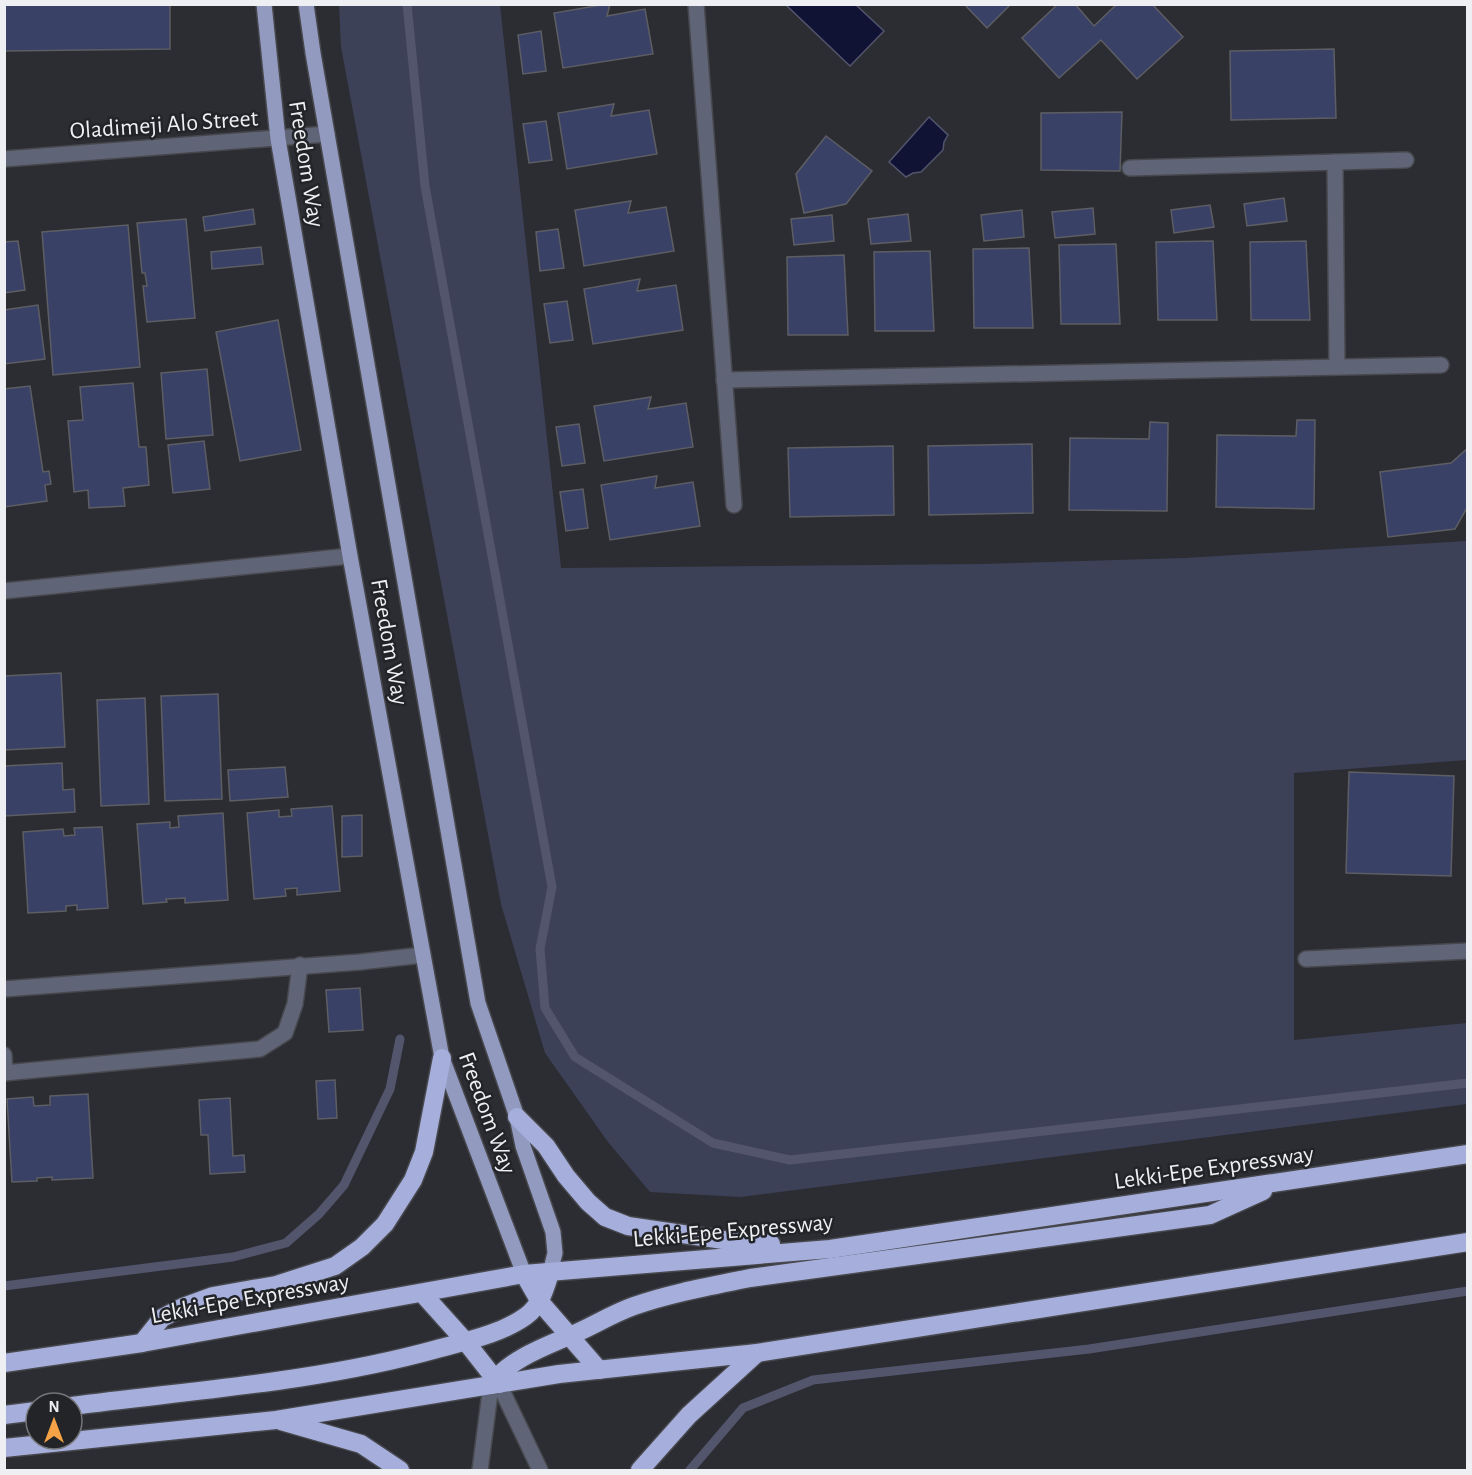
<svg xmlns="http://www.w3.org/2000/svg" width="1472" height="1475" font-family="'Alegreya Sans',sans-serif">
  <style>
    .green { fill: #3d4158 }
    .water { fill: #101334; stroke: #53556d; stroke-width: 1.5 }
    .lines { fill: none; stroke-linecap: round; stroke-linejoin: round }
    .stream { stroke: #53556d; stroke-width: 9 }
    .building { fill: #3a4167; stroke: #5d5e63; stroke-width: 1.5 }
    .minor-casing { stroke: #47484d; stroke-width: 18 }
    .major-casing { stroke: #47484d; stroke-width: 18 }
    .highway-casing { stroke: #47484d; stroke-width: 21 }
    .minor { stroke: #606477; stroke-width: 15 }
    .major { stroke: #929abf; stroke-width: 15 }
    .highway { stroke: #a6afdc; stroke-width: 18 }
    .labels { text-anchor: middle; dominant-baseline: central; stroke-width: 5; stroke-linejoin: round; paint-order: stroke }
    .street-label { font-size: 24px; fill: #eeeff2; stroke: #222428 }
  </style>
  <rect width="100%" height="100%" fill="#2c2d32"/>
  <polygon class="green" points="339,5 500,5 561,568 983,564 1185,558 1467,541 1467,760 1294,773 1294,1040 1467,1023 1467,1104 740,1197 650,1192 608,1142 545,1053 501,904 341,47"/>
  <g class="water">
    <polygon points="786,5 856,5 884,31 850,66"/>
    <polygon points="929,117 948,135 944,142 943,150 921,172 913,173 906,177 889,162"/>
  </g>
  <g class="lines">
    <g class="stream">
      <polyline points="407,4 425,186 552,887 540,949 545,1008 575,1057 713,1143 790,1160 1468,1083"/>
      <polyline points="4,1286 233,1257 286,1243 319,1214 344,1185 390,1089 400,1039"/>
      <polyline points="690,1470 743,1408 813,1380 1089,1349 1468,1291"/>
    </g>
  </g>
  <g class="building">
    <polygon points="4,4 170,4 170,49 4,51"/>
    <polygon points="607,4 610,4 607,16 645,9 653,54 563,68 554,13"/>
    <polygon points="964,4 1011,4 987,28"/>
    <polygon points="1058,4 1075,4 1094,26 1117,4 1152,4 1183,37 1137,79 1101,40 1059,78 1022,38"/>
    <polygon points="541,31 546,71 523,74 518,35"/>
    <polygon points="1334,49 1336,118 1231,120 1230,51"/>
    <polygon points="614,104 611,116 649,110 657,154 567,169 558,113"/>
    <polygon points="1122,112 1120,171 1041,170 1041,113"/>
    <polygon points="546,121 552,160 529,163 523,124"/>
    <polygon points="826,136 872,171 846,204 804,213 796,174"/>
    <polygon points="1284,198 1287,221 1247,226 1244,204"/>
    <polygon points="631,201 628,213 666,207 674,251 584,266 575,210"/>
    <polygon points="1210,205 1214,227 1174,233 1171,210"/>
    <polygon points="1093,208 1095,234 1055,238 1052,212"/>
    <polygon points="253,209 255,224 205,231 203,217"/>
    <polygon points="1022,210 1024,237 984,241 981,215"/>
    <polygon points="908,214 911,241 871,244 868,219"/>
    <polygon points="832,215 834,241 794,245 791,219"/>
    <polygon points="186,219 195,318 147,322 143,286 147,286 145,273 142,273 137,223"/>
    <polygon points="128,225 140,367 53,375 42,232"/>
    <polygon points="558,229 564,268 540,271 536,232"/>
    <polygon points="18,241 25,290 4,293 4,242"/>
    <polygon points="1213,241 1217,320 1158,320 1156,242"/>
    <polygon points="1306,241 1310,320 1251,320 1250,242"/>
    <polygon points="1116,244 1120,324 1061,324 1059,245"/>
    <polygon points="261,247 263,264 212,269 211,252"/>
    <polygon points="1029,248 1033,328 974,328 973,249"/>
    <polygon points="930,251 934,331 875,331 874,252"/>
    <polygon points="844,255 848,335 788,335 787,257"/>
    <polygon points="640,279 637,291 676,285 683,330 593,344 584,289"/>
    <polygon points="567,301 573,340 550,343 544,304"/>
    <polygon points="38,305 45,359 4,364 4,310"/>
    <polygon points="278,320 301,450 240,461 216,332"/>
    <polygon points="207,369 213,435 166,439 161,373"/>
    <polygon points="133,383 139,447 146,447 149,485 123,488 125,506 89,508 88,490 74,492 68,421 83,420 80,387"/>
    <polygon points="30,386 43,472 49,471 51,484 45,485 47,501 4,507 4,389"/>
    <polygon points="651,397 648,409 686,403 693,447 604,461 594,406"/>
    <polygon points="1297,420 1315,420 1314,509 1216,507 1217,435 1296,436"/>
    <polygon points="1150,422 1168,423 1167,511 1069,510 1070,438 1149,439"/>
    <polygon points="579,424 585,463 562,466 556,427"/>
    <polygon points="204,441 210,489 173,493 168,445"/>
    <polygon points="1032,444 1033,513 929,515 928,446"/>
    <polygon points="893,446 894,515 790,517 788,448"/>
    <polygon points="1468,448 1468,506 1455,529 1388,537 1380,472 1451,463"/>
    <polygon points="657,476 655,488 693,482 700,526 610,540 601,485"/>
    <polygon points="583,489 588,528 566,531 560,492"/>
    <polygon points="61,673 65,747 4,750 4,676"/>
    <polygon points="218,694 222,799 165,801 161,696"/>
    <polygon points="145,698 149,804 101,806 97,700"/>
    <polygon points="62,763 63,790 74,789 75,812 4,816 4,766"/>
    <polygon points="285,767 288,797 230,801 228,770"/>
    <polygon points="1349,772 1454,776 1451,876 1346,873"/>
    <polygon points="332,806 340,891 297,895 297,888 285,889 286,896 254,899 247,813 279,810 279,817 292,816 291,809"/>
    <polygon points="223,813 228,900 185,903 185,898 166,899 167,902 143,904 137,824 170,822 170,828 179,827 178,816"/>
    <polygon points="362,815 362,856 342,857 342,816"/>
    <polygon points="102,827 108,908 77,910 77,905 66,906 66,911 28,913 23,832 63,829 64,836 75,835 74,828"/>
    <polygon points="360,988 363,1030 329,1032 326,990"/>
    <polygon points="335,1080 337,1118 318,1119 316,1081"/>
    <polygon points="88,1094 93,1178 52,1180 52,1177 37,1178 37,1181 12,1182 7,1099 33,1097 34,1106 50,1105 50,1096"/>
    <polygon points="230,1098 233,1156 244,1155 245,1172 210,1174 208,1135 201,1135 199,1100"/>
  </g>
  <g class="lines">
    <defs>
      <g id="minor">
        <polyline points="696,4 734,505"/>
        <polyline points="4,159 327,134"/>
        <polyline points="1335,162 1337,367"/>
        <polyline points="1130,168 1406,160"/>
        <polyline points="724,380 1441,365"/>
        <polyline points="4,591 350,556"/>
        <polyline points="1306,959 1468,951"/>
        <polyline points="4,989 360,962 423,955"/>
        <polyline points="4,1055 5,1073"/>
        <polyline points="4,1073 260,1049 285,1033 295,1004 300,965"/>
        <polyline points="499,1384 540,1470"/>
        <polyline points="480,1470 491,1385"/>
      </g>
      <g id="major">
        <polyline points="264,4 278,139 350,556 442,1058 524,1274"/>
        <polyline points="306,4 313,53 478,1003 517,1117 523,1146 553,1232 555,1253 550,1273"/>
      </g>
      <g id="highway">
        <polyline points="517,1117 546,1146 566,1176 588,1202 605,1217 628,1226 737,1242 771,1244"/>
        <polyline points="524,1274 540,1302 599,1370"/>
        <polyline points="422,1293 466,1342 499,1384"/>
        <polyline points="142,1343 162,1318 183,1307 213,1296 276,1285 335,1266 362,1247 385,1224 413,1180 424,1152 442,1058"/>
        <polyline points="4,1363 142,1343 524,1274 830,1249 1468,1154"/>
        <path d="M491,1385c16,-24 50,-37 76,-48 23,-9 44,-23 67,-31 37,-13 77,-20 116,-28l460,-63 53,-24"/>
        <path d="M72,1406c122,-16 246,-24 365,-57 29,-8 64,-15 89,-33 15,-11 19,-27 24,-43"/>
        <polyline points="4,1415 36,1411"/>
        <polyline points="281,1421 361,1444 400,1470"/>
        <polyline points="4,1448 276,1420 559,1374 757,1353 1468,1242"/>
        <polyline points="640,1470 689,1415 757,1353"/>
      </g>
    </defs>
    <use href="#minor" class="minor-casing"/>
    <use href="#major" class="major-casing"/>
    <use href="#highway" class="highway-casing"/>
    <use href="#minor" class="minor"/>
    <use href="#major" class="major"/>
    <use href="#highway" class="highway"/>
  </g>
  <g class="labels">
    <g class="street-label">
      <text transform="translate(164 125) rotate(-4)">Oladimeji Alo Street</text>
      <text transform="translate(306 164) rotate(81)">Freedom Way</text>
      <text transform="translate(389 642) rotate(80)">Freedom Way</text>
      <text transform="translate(487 1113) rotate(70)">Freedom Way</text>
      <text transform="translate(1214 1168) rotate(-8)">Lekki-Epe Expressway</text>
      <text transform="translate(733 1231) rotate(-5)">Lekki-Epe Expressway</text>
      <text transform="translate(250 1299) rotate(-10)">Lekki-Epe Expressway</text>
    </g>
  </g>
  <rect width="1472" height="1475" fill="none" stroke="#eeeff2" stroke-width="12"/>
  <g transform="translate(54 1421)"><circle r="28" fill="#222428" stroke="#747579" stroke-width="1.5"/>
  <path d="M0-4.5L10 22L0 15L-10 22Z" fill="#f6a246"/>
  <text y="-9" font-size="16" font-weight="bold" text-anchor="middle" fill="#eeeff2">N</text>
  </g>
</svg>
